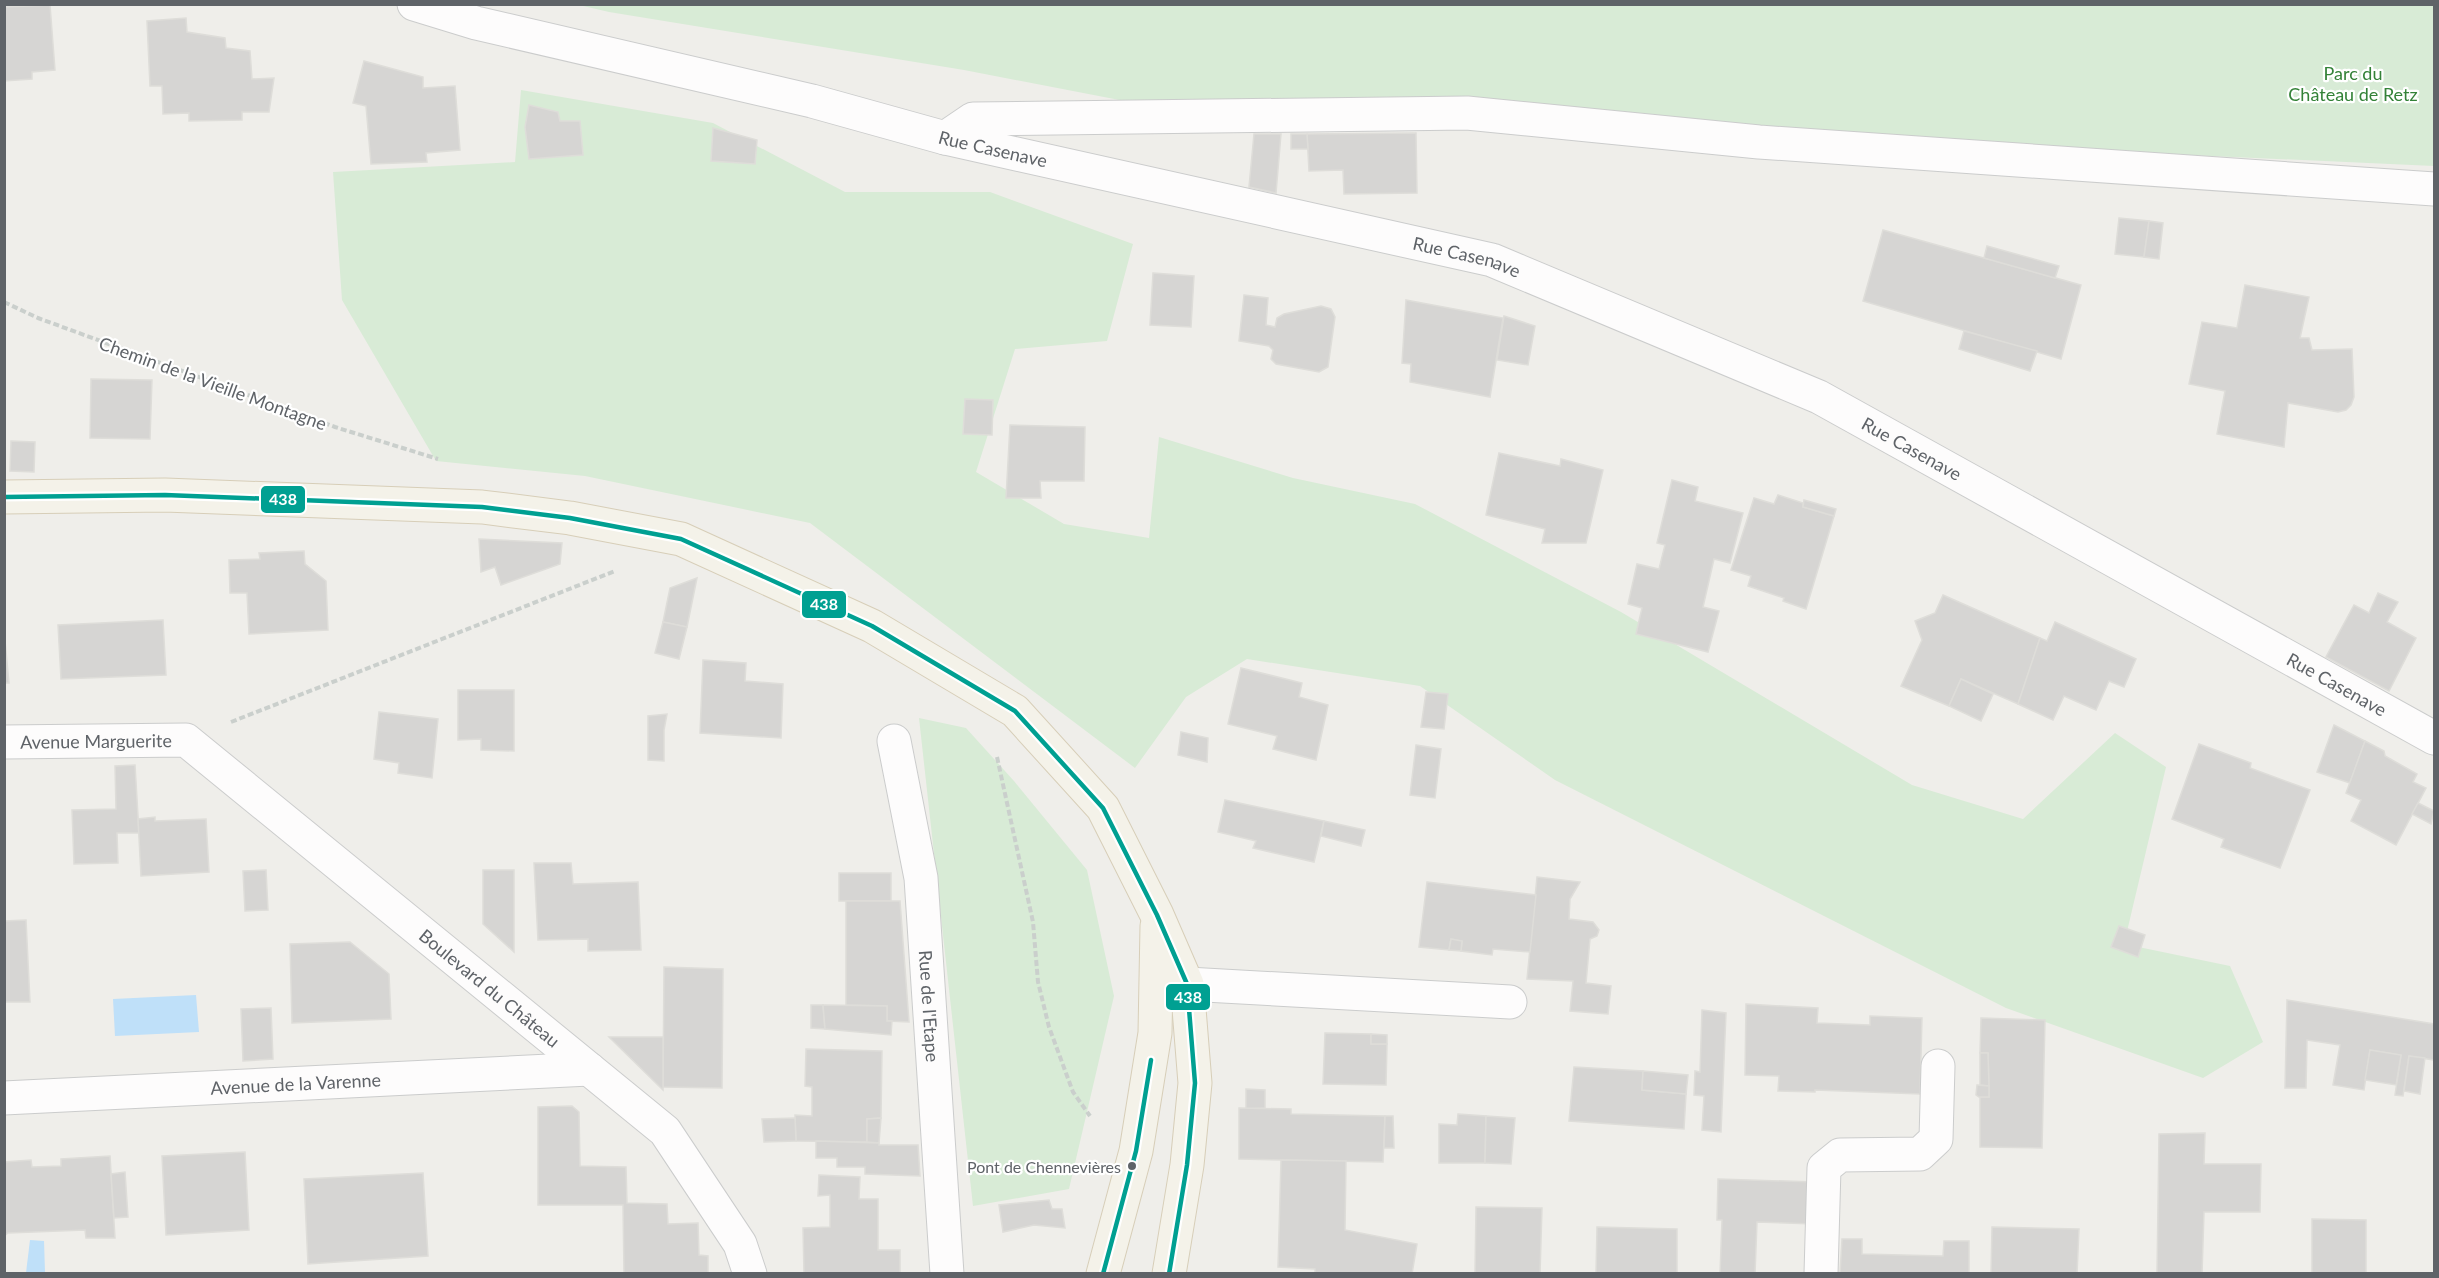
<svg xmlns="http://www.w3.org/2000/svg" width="2439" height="1278" font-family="Lato,sans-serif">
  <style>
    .green { fill: #d8ebd6 }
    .water { fill: #bfe0f9 }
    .building { fill: #d6d5d3; stroke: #deddd9; stroke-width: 1.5 }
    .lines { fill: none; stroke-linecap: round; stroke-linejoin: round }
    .minor-casing { stroke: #cbcccc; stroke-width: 35 }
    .major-casing { stroke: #d7ceb8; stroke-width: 35 }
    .path { stroke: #cacfcc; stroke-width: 4; stroke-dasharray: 6 3; stroke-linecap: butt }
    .minor { stroke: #fdfcfc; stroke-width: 33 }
    .major { stroke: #f4f2e9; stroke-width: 33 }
    .bus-1-casing { stroke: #fff; stroke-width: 9 }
    .bus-1 { stroke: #00a092; stroke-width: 4.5 }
    .bus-dot { fill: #5f6368; stroke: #fff; stroke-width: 2 }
    .labels { text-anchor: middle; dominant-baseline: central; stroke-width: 4.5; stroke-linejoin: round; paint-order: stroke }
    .bus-label { font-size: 16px; fill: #5f6368; stroke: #fff; text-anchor: end }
    .park-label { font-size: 18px; fill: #348238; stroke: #fff }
    .street-label { font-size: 18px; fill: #5f6368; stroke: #fff }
    .line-badge { stroke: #fff; stroke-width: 2 }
    .badge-label { font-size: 16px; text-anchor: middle; font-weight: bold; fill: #fff }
  </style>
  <rect width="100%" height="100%" fill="#efeeea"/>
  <g class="green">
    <polygon points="579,5 2434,5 2434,166 1166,109 964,70 609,12"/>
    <polygon points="521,90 713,123 845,192 990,192 1133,244 1107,341 1015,349 976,472 1064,524 1149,538 1159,437 1293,478 1415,504 1621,612 1912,785 2023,819 2115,733 2166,767 2124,944 2230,966 2263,1042 2203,1078 2006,1008 1555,780 1420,686 1247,659 1186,697 1135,768 810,523 585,476 436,461 342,300 333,172 515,162"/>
    <polygon points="919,718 966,728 1014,781 1087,870 1114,996 1069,1189 973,1206"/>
  </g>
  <g class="water">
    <polygon points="196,995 199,1032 115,1036 113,999"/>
    <polygon points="30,1240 44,1241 45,1273 26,1273"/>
  </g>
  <g class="building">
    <polygon points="50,5 55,70 32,72 32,79 4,81 4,7"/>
    <polygon points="186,18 187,32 225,38 226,48 250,51 252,79 274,78 269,112 242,112 242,120 189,121 189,113 163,114 162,86 150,86 147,21"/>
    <polygon points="364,61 423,77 423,88 455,86 460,150 426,153 427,162 371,164 366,106 353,103"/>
    <polygon points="529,105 558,112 560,121 580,121 583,155 529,159 525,127"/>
    <polygon points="713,128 757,140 755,164 711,161"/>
    <polygon points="1416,133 1417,193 1344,194 1343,170 1309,171 1307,134"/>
    <polygon points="1254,134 1281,134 1276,193 1249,187"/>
    <polygon points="1291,134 1307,134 1308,149 1291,149"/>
    <polygon points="2119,218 2149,221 2144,257 2115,254"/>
    <polygon points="2149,221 2163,223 2159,259 2144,257"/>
    <polygon points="1883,230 2081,285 2061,359 1863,301"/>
    <polygon points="1987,246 2059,266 2055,278 1984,258"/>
    <polygon points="1153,273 1194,276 1191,327 1150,325"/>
    <polygon points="2245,285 2309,297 2300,338 2309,338 2312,350 2352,349 2354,397 2351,405 2346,410 2338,412 2288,403 2284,447 2217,434 2225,391 2189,384 2202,322 2237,328"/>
    <polygon points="1244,295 1268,298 1266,325 1275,327 1277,318 1284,314 1321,306 1331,309 1335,317 1328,367 1319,372 1276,364 1271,359 1273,350 1269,346 1239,341"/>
    <polygon points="1406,300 1503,318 1490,397 1410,382 1411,364 1402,363"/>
    <polygon points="1504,316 1535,326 1528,365 1497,360"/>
    <polygon points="1964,331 2037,351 2030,371 1959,349"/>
    <polygon points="91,379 152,380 150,439 90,438"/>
    <polygon points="965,399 993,400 992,435 963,434"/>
    <polygon points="1010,425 1085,427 1084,481 1040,481 1041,498 1006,498"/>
    <polygon points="11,441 35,442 34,472 10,471"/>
    <polygon points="1499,453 1560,466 1561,459 1603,470 1586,543 1542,543 1545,529 1486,515"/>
    <polygon points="1672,480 1698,487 1695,501 1743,513 1730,563 1714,559 1703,607 1719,611 1708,652 1636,634 1642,608 1628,604 1637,564 1659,569 1665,545 1657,543"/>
    <polygon points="1778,495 1803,503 1803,507 1834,516 1806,609 1783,601 1784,598 1748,586 1751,576 1731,570 1754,498 1774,504"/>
    <polygon points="1804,500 1836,509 1834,516 1803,507"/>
    <polygon points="479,539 562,543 560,564 501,585 495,567 481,572"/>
    <polygon points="304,551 305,564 326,581 328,630 249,634 247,593 230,593 229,560 260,559 259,553"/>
    <polygon points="697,578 687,627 663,622 670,588"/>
    <polygon points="2378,593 2398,602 2387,622 2416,638 2389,691 2326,657 2354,605 2369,613"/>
    <polygon points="1943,595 2040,638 2018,704 1961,679 1949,706 1901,686 1922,640 1915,621 1935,613"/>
    <polygon points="163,620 166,675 61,679 58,625"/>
    <polygon points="663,622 687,627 679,659 655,653"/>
    <polygon points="2055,622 2136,659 2124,687 2109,681 2096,710 2064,696 2053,720 2018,704 2040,638 2047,641"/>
    <polygon points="4,630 9,683 4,683"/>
    <polygon points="703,660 746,663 745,681 783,684 781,738 700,733"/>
    <polygon points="1241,668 1302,683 1299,697 1328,705 1316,760 1273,749 1277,736 1228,724"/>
    <polygon points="1961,679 1993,694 1981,721 1949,706"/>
    <polygon points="458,690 514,690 514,751 481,750 481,739 458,740"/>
    <polygon points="1426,692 1448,694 1444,729 1421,727"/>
    <polygon points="379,712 438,719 432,778 398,773 399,763 374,759"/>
    <polygon points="667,714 664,730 664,761 648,760 648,716"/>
    <polygon points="2334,725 2365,741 2350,783 2317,772"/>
    <polygon points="1181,732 1208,738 1207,762 1178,755"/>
    <polygon points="2365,741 2384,751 2385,756 2417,774 2413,782 2426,788 2396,845 2351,821 2361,800 2346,793"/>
    <polygon points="2199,744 2251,763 2250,768 2310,790 2280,868 2221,847 2224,839 2172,819"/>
    <polygon points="1416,745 1441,749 1435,798 1410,795"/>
    <polygon points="135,765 139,833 117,833 118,863 74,864 72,810 116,809 115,766"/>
    <polygon points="1225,800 1324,821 1314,862 1253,848 1256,841 1218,832"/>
    <polygon points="2418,803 2434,811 2431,824 2412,814"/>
    <polygon points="155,817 155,821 206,819 209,872 141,876 138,819"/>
    <polygon points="1324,821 1365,830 1361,846 1321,836"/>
    <polygon points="534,863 571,863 573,884 638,882 641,950 588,951 588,939 538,940"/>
    <polygon points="266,870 268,910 245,911 243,871"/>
    <polygon points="483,870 514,870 514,952 483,924"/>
    <rect x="839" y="873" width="52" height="28"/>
    <polygon points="1537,877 1580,882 1570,899 1569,919 1593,922 1599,930 1597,936 1590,939 1586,983 1611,986 1608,1014 1570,1011 1573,981 1527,979"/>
    <polygon points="1427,882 1536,895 1530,952 1493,949 1492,955 1461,951 1462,941 1451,939 1449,950 1419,947"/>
    <polygon points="846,901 900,901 909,1022 887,1021 887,1006 846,1005"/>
    <polygon points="26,920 30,1002 4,1002 4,921"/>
    <polygon points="2119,926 2145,935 2138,957 2111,947"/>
    <polygon points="1451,939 1462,941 1461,951 1449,950"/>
    <polygon points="350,942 389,974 391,1019 292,1023 290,944"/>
    <polygon points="664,967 723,969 722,1088 663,1087"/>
    <polygon points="2287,1000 2434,1024 2434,1060 2409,1056 2403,1096 2395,1095 2401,1055 2370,1050 2364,1090 2333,1085 2340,1045 2307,1040 2306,1088 2285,1088"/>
    <polygon points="1746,1004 1818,1008 1817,1023 1870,1025 1870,1016 1922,1018 1920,1094 1815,1090 1815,1092 1778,1091 1779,1076 1745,1075"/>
    <polygon points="811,1005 823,1005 825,1029 811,1028"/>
    <polygon points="823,1005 887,1006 887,1021 892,1021 891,1035 825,1029"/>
    <polygon points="271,1008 273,1059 243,1061 241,1009"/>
    <polygon points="1702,1010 1726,1013 1721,1132 1702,1130 1704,1096 1694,1095 1695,1071 1700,1072"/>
    <polygon points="1981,1018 2045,1020 2042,1148 1980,1147 1980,1097 1989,1097 1988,1053 1980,1053"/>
    <polygon points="1325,1033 1371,1034 1371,1044 1387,1044 1386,1085 1323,1084"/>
    <polygon points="1371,1034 1387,1035 1387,1044 1371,1044"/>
    <polygon points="609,1037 663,1037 663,1090"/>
    <polygon points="806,1049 882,1051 881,1118 867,1119 867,1142 796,1141 795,1115 812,1116 812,1087 805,1086"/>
    <polygon points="2370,1050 2401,1055 2396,1085 2365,1080"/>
    <polygon points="1980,1053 1988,1053 1989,1086 1980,1085"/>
    <polygon points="2409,1056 2425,1058 2420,1094 2404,1091"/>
    <polygon points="1574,1067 1643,1071 1642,1090 1686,1094 1684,1129 1569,1121"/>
    <polygon points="1643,1071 1688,1075 1686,1094 1642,1090"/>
    <polygon points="1977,1085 1989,1086 1989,1097 1979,1097 1976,1095"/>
    <polygon points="1246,1089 1265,1090 1265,1108 1246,1109"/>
    <polygon points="572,1106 579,1112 580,1166 626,1167 627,1203 667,1204 668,1224 698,1223 699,1255 708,1256 708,1274 624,1274 623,1205 538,1205 538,1107"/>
    <polygon points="1239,1108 1291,1109 1291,1114 1385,1116 1383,1162 1239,1159"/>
    <polygon points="1458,1114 1486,1116 1485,1163 1439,1163 1439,1124 1457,1125"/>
    <polygon points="1385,1116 1393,1116 1394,1148 1384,1148"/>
    <polygon points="1486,1116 1515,1118 1511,1164 1485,1163"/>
    <polygon points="795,1118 796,1141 764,1142 762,1119"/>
    <polygon points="881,1118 879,1143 867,1142 867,1119"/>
    <polygon points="2205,1133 2204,1164 2261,1164 2260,1212 2204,1212 2202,1274 2157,1274 2159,1134"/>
    <polygon points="816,1141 879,1143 879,1145 918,1145 920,1176 865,1174 865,1167 837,1167 837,1158 816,1158"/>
    <polygon points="245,1152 249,1230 166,1235 162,1156"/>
    <polygon points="110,1156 115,1238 86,1238 85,1230 8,1233 4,1236 4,1162 31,1160 32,1167 61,1166 61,1159"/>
    <polygon points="1281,1160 1346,1161 1345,1230 1417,1244 1412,1274 1315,1274 1315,1269 1278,1267"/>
    <polygon points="125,1172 128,1217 114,1218 111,1174"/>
    <polygon points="423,1173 428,1256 308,1264 304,1179"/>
    <polygon points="819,1175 860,1177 859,1199 878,1199 878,1250 900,1250 900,1274 804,1274 803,1228 830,1227 830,1195 818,1196"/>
    <polygon points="1718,1179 1816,1182 1814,1224 1757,1222 1755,1274 1720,1274 1722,1220 1717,1220"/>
    <polygon points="1049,1200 1052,1209 1062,1209 1065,1228 1034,1225 1003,1232 999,1205"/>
    <polygon points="1476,1207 1542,1208 1540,1274 1475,1274"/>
    <polygon points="2312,1219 2366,1220 2366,1274 2312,1274"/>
    <polygon points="1597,1227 1677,1229 1677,1274 1596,1274"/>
    <polygon points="1992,1227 2079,1229 2077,1274 1991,1274"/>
    <polygon points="1842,1239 1862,1239 1862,1254 1943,1256 1944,1241 1969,1241 1969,1274 1840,1274"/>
  </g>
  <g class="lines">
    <defs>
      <g id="minor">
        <path id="s1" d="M414,4l62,19 336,78 133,37 547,122 327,137 615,341"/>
        <polyline points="945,138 973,119 1467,113 1759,142 2434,189"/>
        <path id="s2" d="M894,741l27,137 26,396"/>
        <path id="s3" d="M4,742l182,-2 479,391 75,113 10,30"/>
        <polyline points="1187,984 1510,1002"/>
        <path id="s4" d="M4,1098l585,-29"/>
        <polyline points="1821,1274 1824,1168 1840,1155 1920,1154 1936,1139 1938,1066"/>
      </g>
      <g id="major">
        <polyline points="4,497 165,495 482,507 570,518 681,539 872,626 1015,711 1103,808 1157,915 1187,984 1195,1083 1187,1165 1169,1274"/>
        <polyline points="1103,1274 1136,1151 1155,1033 1157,926"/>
      </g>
    </defs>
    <use href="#minor" class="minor-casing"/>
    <use href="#major" class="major-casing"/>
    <g class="path">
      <polyline points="4,302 38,318 335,427 438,459"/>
      <polyline points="231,722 615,571"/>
      <polyline points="997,757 1033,922 1038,982 1049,1027 1073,1092 1090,1116"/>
    </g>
    <use href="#minor" class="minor"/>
    <use href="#major" class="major"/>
    <defs>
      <g id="bus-1">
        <polyline points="4,497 165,495 482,507 570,518 681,539 872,626 1015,711 1103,808 1157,915 1187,984 1195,1083 1187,1165 1169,1274"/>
        <polyline points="1103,1274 1136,1151 1151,1060"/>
      </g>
    </defs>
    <use href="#bus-1" class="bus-1-casing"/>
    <use href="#bus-1" class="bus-1"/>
  </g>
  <circle class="bus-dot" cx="1132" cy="1166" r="5"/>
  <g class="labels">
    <g class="bus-label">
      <text x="1121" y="1166">Pont de Chennevières</text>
    </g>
    <g class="park-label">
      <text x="2353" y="73">Parc du<tspan x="2353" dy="21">Château de Retz</tspan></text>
    </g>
    <g class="street-label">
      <text stroke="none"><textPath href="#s1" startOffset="597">Rue Casenave</textPath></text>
      <text stroke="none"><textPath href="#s1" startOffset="1083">Rue Casenave</textPath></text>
      <text transform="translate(213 383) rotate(20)">Chemin de la Vieille Montagne</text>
      <text stroke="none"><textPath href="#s1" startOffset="1569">Rue Casenave</textPath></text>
      <text stroke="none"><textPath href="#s1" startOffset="2055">Rue Casenave</textPath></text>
      <text stroke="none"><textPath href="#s3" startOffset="92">Avenue Marguerite</textPath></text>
      <text stroke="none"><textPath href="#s3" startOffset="574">Boulevard du Château</textPath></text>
      <text stroke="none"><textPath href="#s2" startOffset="268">Rue de l'Etape</textPath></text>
      <text stroke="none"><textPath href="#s4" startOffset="292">Avenue de la Varenne</textPath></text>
    </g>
  </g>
  <g class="line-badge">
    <rect x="260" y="485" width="46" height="29" rx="6" fill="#00a092"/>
    <rect x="801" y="590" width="46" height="29" rx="6" fill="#00a092"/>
    <rect x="1165" y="983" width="46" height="28" rx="6" fill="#00a092"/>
  </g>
  <g class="badge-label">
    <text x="283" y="505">438</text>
    <text x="824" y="610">438</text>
    <text x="1188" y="1003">438</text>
  </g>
  <rect width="2439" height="1278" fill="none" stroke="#5f6368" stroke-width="12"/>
</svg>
